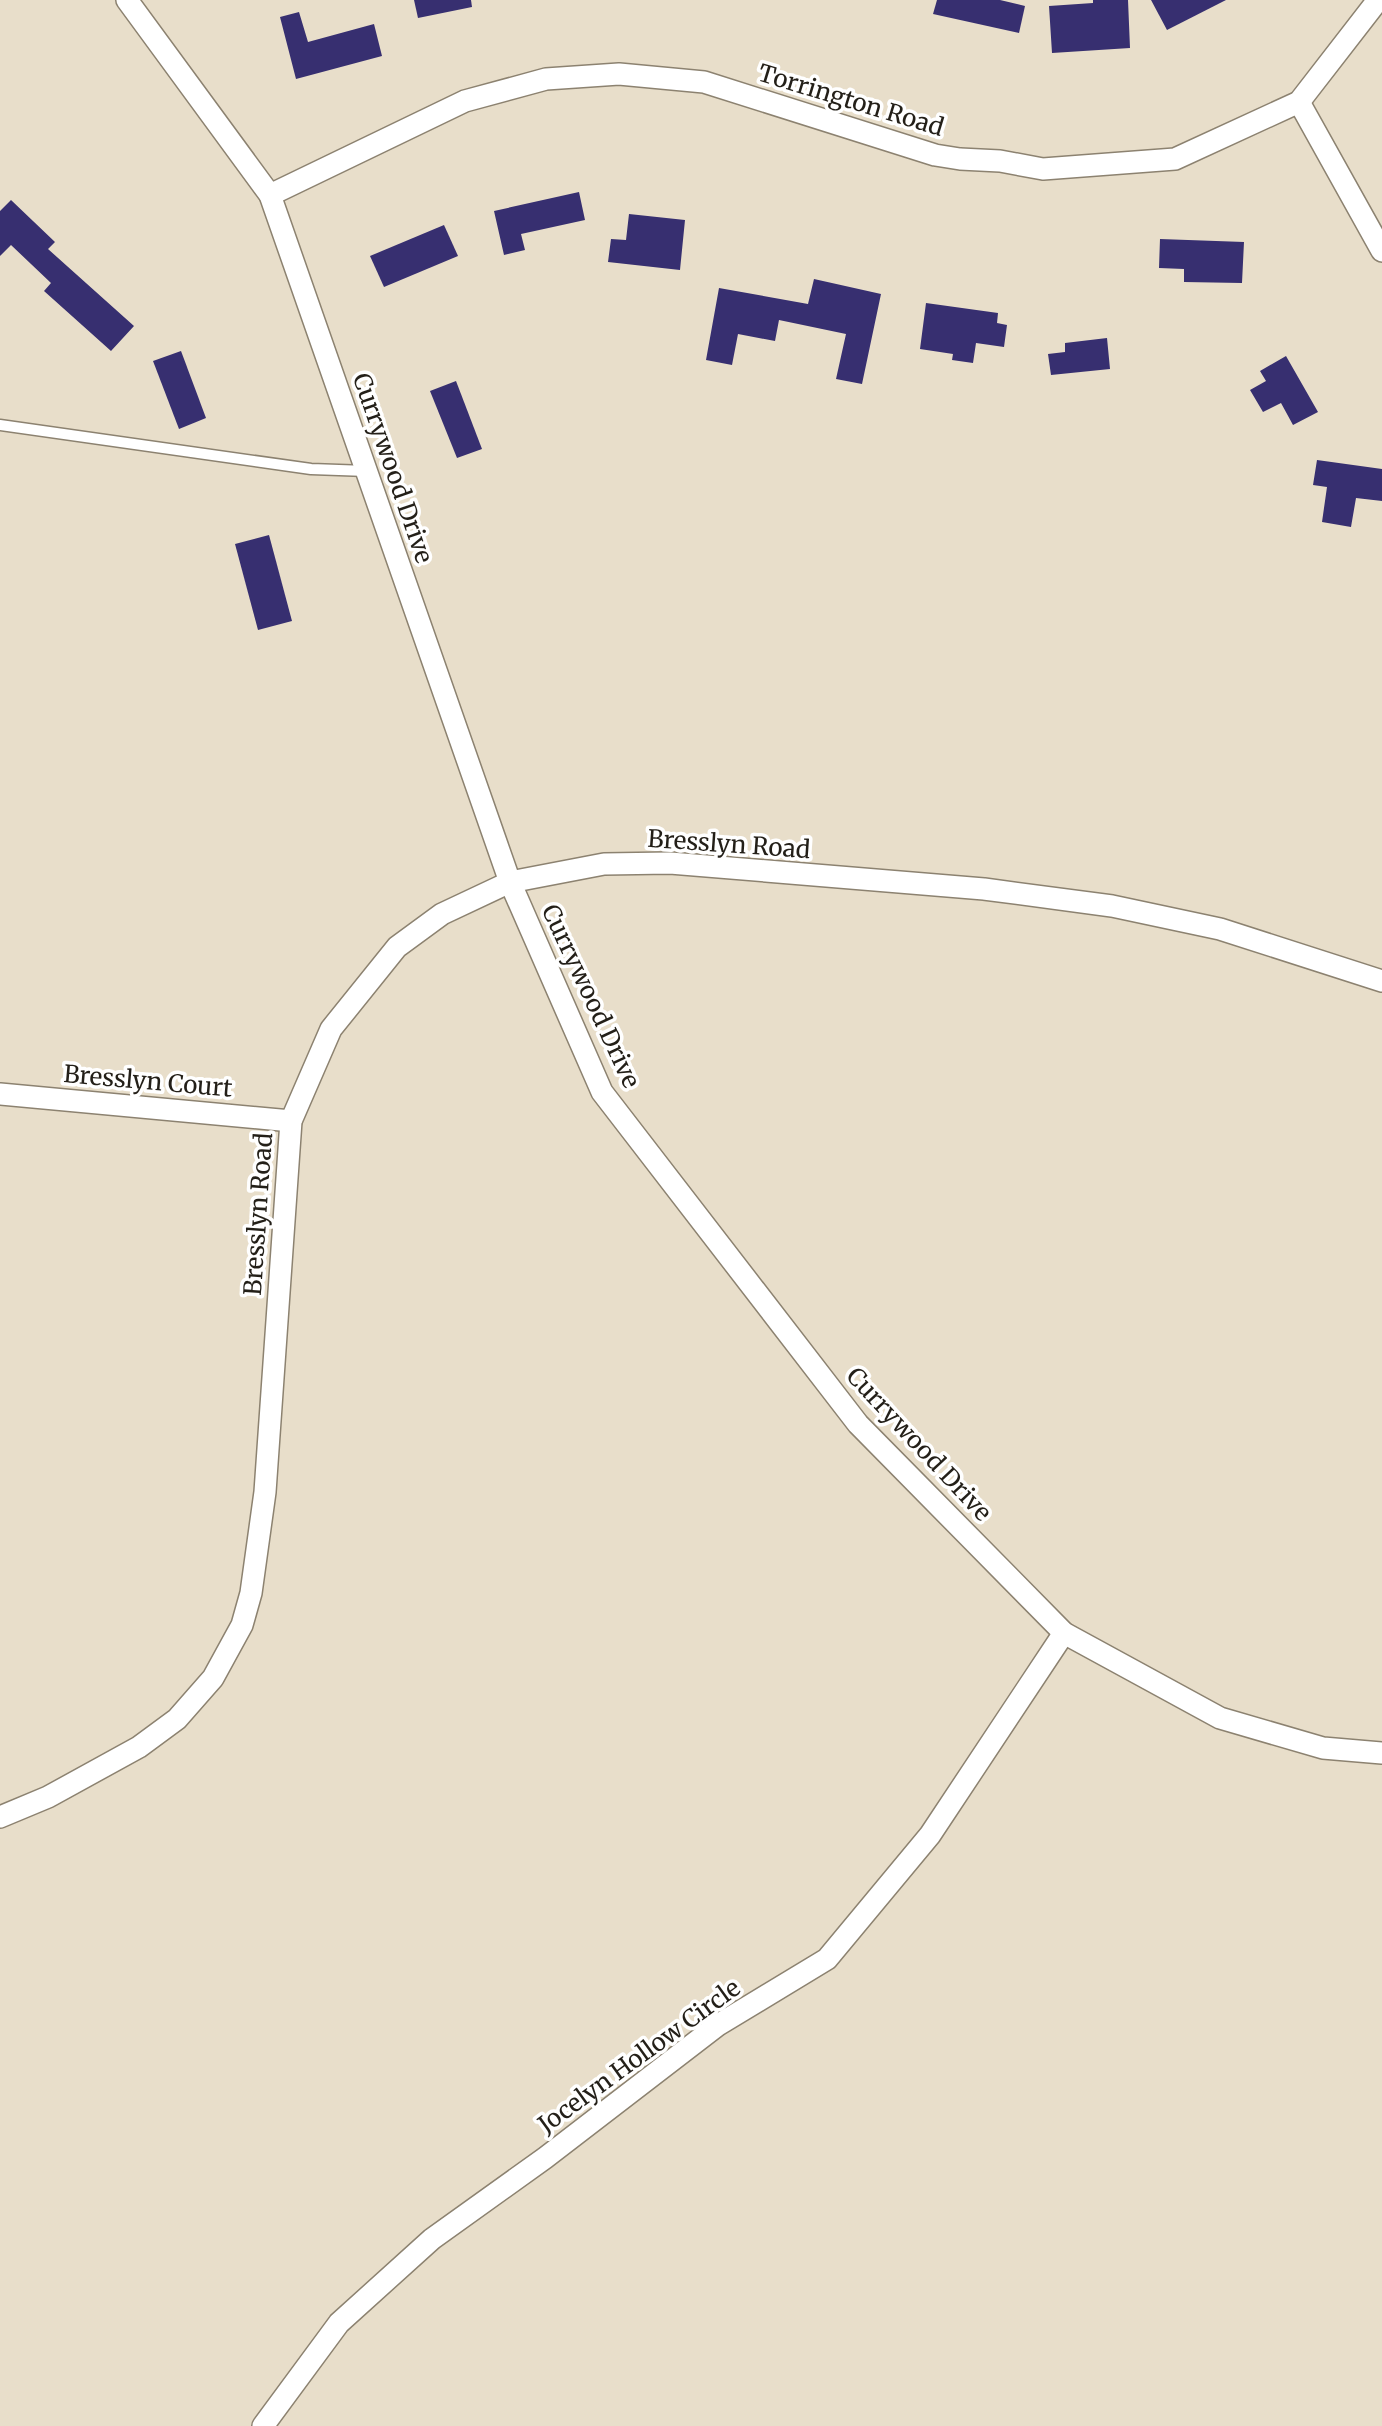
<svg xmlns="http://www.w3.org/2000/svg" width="1382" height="2426" font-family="Merriweather,serif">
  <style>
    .building { fill: #372f70 }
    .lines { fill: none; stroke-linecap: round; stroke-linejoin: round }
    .lane-casing { stroke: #8c8270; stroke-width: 13 }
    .street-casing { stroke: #8c8270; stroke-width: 24 }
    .lane { stroke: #fff; stroke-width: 10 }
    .street { stroke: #fff; stroke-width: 21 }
    .labels { text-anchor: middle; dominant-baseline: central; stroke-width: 7; stroke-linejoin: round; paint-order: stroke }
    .street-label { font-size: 24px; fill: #231f18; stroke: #fff }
  </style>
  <rect width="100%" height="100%" fill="#e8deca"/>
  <g class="building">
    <polygon points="414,0 471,0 472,7 418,18"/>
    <polygon points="937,0 1000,0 1025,6 1019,33 933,14"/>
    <polygon points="1093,0 1128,0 1130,48 1052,53 1049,6 1093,3"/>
    <polygon points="1151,0 1226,0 1167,30"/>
    <polygon points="299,12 308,42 374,24 382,56 296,79 280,17"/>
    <polygon points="579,192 585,220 521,234 525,250 504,255 494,211"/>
    <polygon points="11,200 55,242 48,249 134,326 111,351 44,291 51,283 11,245 0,256 0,211"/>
    <polygon points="629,214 685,220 680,270 608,262 611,239 626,240"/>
    <polygon points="444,225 458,256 384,287 370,256"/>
    <polygon points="1160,239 1244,242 1242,283 1184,282 1184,269 1159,268"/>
    <polygon points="814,279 881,294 862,384 836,379 846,334 779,320 775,341 738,334 732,365 706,360 719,288 808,304"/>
    <polygon points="926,303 998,313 997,323 1007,325 1004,347 976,343 973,363 952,360 953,354 920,349"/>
    <polygon points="1107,338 1110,369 1051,375 1048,354 1065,352 1065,343"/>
    <polygon points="181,351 206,418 179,429 153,361"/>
    <polygon points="1286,356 1318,412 1293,425 1281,403 1263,412 1250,390 1266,381 1260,371"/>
    <polygon points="456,381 482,449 457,458 430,391"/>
    <polygon points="1317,460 1382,469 1382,501 1356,498 1351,527 1322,522 1327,487 1313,485"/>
    <polygon points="269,535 292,621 258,630 235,544"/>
  </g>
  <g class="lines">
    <defs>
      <polyline id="lane" points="0,425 311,469 367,471"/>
      <g id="street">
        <polyline points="127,0 270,195 510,882 602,1092 858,1424 1064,1633 1220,1718 1323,1748 1382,1753"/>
        <polyline points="1299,102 1382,251"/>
        <polyline points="270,195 465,101 546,79 619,74 704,82 935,155 960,159 1000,161 1043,169 1175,159 1299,102 1378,0"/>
        <polyline points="0,1094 291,1121"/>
        <polyline points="0,1817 48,1797 139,1747 177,1719 213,1678 242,1625 251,1593 265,1492 291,1121 331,1029 397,947 442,914 510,882 604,864 670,863 984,889 1112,906 1220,929 1382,981"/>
        <polyline points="263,2426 339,2323 432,2239 545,2158 718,2025 827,1959 930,1835 1064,1633"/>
      </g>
    </defs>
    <use href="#lane" class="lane-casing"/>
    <use href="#street" class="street-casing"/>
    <use href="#lane" class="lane"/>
    <use href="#street" class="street"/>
  </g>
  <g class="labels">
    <g class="street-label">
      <text transform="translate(851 100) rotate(17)">Torrington Road</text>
      <text transform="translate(393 468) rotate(71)">Currywood Drive</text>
      <text transform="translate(729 844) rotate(4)">Bresslyn Road</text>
      <text transform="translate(591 996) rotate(65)">Currywood Drive</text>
      <text transform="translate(148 1081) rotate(5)">Bresslyn Court</text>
      <text transform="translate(258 1214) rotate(-86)">Bresslyn Road</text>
      <text transform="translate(919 1444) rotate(47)">Currywood Drive</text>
      <text transform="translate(639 2056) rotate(-36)">Jocelyn Hollow Circle</text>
    </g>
  </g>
</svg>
